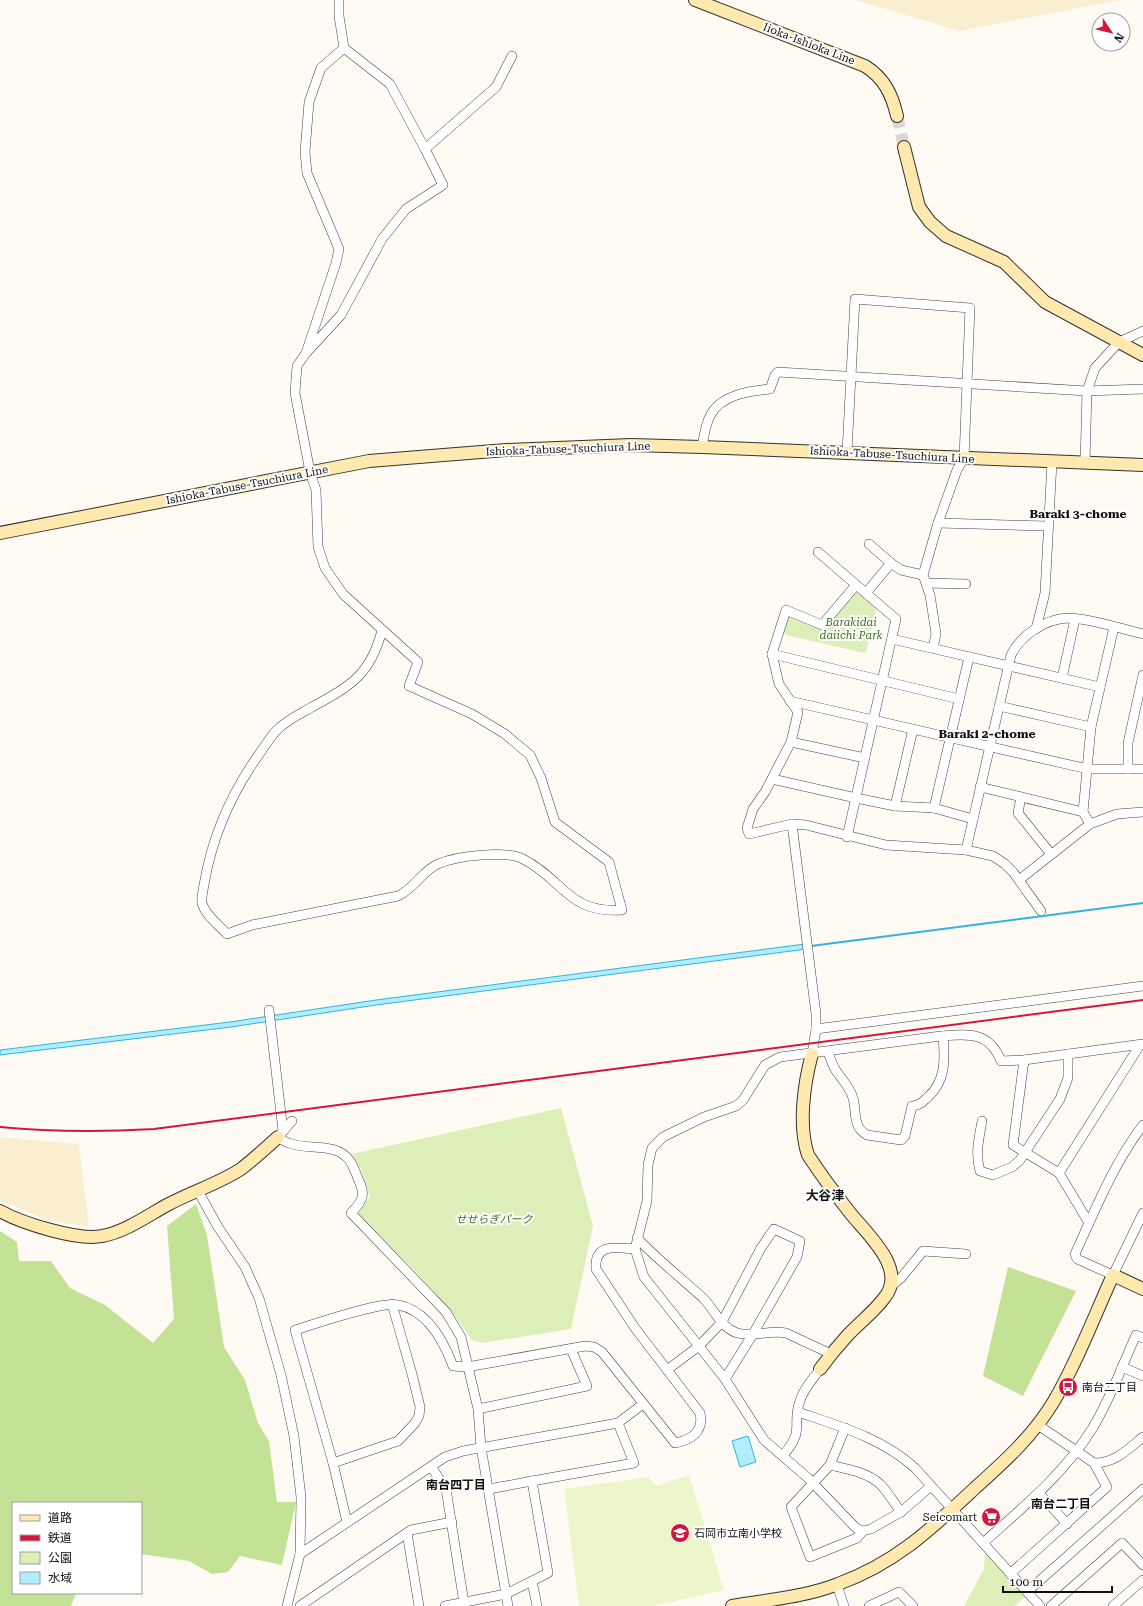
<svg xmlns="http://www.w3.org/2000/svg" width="1143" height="1606" font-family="'Roboto Serif','Noto Sans JP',serif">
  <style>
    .farmland { fill: #f9efd0 }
    .green { fill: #ddefb8 }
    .forest { fill: #c4e295 }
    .pitch { fill: #edf5cb }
    .water { fill: #b2edfd; stroke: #31b3dc }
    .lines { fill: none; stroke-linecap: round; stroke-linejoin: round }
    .stream { stroke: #31b3dc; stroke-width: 2 }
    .secondary-tunnel { stroke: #dbd8d2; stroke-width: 12; stroke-dasharray: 12 6; stroke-linecap: butt }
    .street-casing { stroke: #434343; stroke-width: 10 }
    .secondary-casing { stroke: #323232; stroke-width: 14 }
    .street { stroke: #fff; stroke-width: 9 }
    .secondary { stroke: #ffe9af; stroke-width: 12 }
    .rail { stroke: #d1173e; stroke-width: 2 }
    .labels { text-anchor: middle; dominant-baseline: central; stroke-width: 4; stroke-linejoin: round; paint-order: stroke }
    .street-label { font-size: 11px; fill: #101010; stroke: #fff }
    .park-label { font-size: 11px; font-style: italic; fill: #387118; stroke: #fff }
    .poi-label { font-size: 11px; fill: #101010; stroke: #fff; text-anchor: start }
    .neighbourhood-label { font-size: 12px; font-weight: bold; fill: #101010; stroke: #fff }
    .quarter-label { font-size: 13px; font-weight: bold; fill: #101010; stroke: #fff }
  </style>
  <rect width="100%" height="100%" fill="#fffbf4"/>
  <g class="farmland">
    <polygon points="856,0 1121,0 959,31"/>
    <polygon points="0,1137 79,1144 89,1227 49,1221 0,1200"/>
  </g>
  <g class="green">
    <polygon points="854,592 857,592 875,607 876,610 866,652 864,653 786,635 784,632 788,617 791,616 823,628"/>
    <path d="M561,1108l32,118 -22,103 -89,14 -10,-3c-31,-47 -75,-86 -114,-127l12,-16 -9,-27 -9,-16z"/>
    <polygon points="985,1550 1027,1596 1014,1606 964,1606 984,1569"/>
  </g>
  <g class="forest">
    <polygon points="196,1204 207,1235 224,1347 245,1380 258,1423 269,1441 277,1502 296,1502 282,1565 240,1556 228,1572 212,1574 189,1561 141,1554 141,1503 13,1503 13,1593 76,1593 71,1606 0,1606 0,1231 17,1242 19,1261 51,1261 70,1288 105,1305 153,1343 174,1319 167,1226"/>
    <polygon points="1008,1267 1076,1291 1023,1396 983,1376"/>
  </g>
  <polygon class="pitch" points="689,1475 724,1590 653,1606 579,1606 564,1489 648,1477 656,1486"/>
  <g class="water">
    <polygon points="805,944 807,949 376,1005 231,1027 0,1055 0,1050 230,1022 376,1000"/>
    <polygon points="748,1436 756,1462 740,1467 732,1441"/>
  </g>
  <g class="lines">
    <polyline class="stream" points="811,946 1143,903"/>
    <polyline class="secondary-tunnel" points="897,116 904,147"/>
    <defs>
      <g id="street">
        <path d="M339,0v16l5,32 46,36 35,65 18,36 -37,24 -24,30 -41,76 -35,38 -9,13 -2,27 15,79 6,18 2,57 7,21 18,26 75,68 -9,24 63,28 33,20 25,21 11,23 14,44 54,40 13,48c-54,4 -59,-31 -99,-51 -17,-9 -67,-3 -85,5 -16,7 -23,24 -40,32l-146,29 -25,9c-8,-9 -22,-19 -25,-31 -1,-5 1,-12 2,-18 8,-49 29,-95 58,-135 5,-7 9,-14 15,-20 10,-10 23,-16 35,-23 39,-21 59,-33 70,-77"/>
        <polyline points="425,149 496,87 512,56"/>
        <polyline points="307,350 336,263 339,249 307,173 305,152 309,102 321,68 344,48"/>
        <path d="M702,447c2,-11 3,-21 8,-31 10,-21 39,-25 60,-27l5,-14 3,-3 309,19 56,-2"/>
        <polyline points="847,452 855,299 970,308 964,458 957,470 938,523 923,575 930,595 936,634 933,648"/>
        <polyline points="1085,463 1087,391 1095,368 1119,342 1143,331"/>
        <polyline points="938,523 1048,526"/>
        <polyline points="869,544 891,563"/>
        <polyline points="818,552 896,619 847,837"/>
        <polyline points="926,583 966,584"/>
        <polyline points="856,585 822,625 786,610 772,654 779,684 798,712 791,742 765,792 753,809 747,828 749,834 792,824 806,825 886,845 966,850 993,856 1005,864 1013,872 1041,911"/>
        <polyline points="866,593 891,563 901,570 923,575"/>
        <polyline points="1036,629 1045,593 1052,462"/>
        <polyline points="892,639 1100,687"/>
        <polyline points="772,654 959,699"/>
        <polyline points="1062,678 1075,619"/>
        <polyline points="790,701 1088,769 1143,769"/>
        <polyline points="999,706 1091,727"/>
        <polyline points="791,742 865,758"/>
        <polyline points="1128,769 1128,743 1143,675"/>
        <polyline points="772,779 856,798 895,806 934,808 973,819"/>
        <polyline points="980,787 1083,812"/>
        <polyline points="1021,797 1018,813 1051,854"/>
        <polyline points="895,806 913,729"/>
        <polyline points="934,808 969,657"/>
        <polyline points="792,824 816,1014 816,1029 812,1054"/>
        <polyline points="1090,824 1083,812 1091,727 1114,627"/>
        <path d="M966,850l45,-195c10,-20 34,-36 57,-37 21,0 54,11 75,16"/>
        <polyline points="1019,880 1090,824 1117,814 1143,812"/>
        <polyline points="269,1010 283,1131"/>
        <polyline points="816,1029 1143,986"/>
        <path d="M828,1052c2,5 4,12 7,17 6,10 15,18 18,29 4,14 -1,29 14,37l34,5 4,-4 7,-30c9,-1 10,-4 16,-9 18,-16 17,-38 15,-61"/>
        <polyline points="1024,1060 1013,1145 1059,1173 1089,1223"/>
        <path d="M292,1121l-14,16c3,2 7,5 11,6 19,8 47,-2 61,18 4,6 6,13 9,20 7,14 3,21 -8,32l95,99 15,25 17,72 3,38 27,159"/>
        <path d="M982,1121c-3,17 -7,33 -2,50l13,4 19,-8 8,-7 40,-61 8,-21v-24"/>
        <path d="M1143,1125c-29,38 -48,85 -68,129l2,5 36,16 30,-62"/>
        <polyline points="1059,1173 1140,1045"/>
        <polyline points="198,1191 218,1227 245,1267 259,1298 281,1375 294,1436 301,1497 300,1554 287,1606"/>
        <path d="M637,1238c21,22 44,40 66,60 12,12 17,29 34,35 16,4 33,-3 49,0l45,21"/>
        <polyline points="891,1286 901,1278 923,1251 966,1254"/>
        <polyline points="1122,1367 1143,1376"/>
        <polyline points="667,1370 699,1346 722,1322 761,1248 774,1229 800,1241 797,1257 753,1334 725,1379"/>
        <polyline points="478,1409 587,1386 571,1349"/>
        <path d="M798,1412c41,14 84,26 117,56l125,138"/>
        <path d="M1038,1425l56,38c21,0 33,-13 49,-26"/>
        <polyline points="845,1428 830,1465 791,1507 810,1557 857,1538 863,1531 871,1529 901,1512 931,1486"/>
        <path d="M783,1455c23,-25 8,-30 17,-54 3,-12 13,-22 20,-32"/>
        <polyline points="333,1463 398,1441 415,1423 419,1416 420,1407 412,1374 392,1304"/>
        <path d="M830,1465c17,4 37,7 50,19 8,8 14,19 21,28"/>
        <polyline points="432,1468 446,1489 464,1603"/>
        <polyline points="489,1489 532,1481"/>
        <polyline points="1039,1493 1067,1524"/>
        <path d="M347,1522l-14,-59 -38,-133c20,-6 86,-29 103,-25 29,5 46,37 55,61l14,1 118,-21 9,1 8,5 73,91c16,-3 29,-11 25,-30l-65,-85 -39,-59c-2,-27 21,-21 39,-20"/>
        <path d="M863,1531l-7,-3 -48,-50 -44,-38 -39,-61 -81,-102 -9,-28 12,-48 1,-36 4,-17 11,-11 41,-20 32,-11 7,-6 22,-35 15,-8 161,-21c27,-2 48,-5 60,25l23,-1 119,-16"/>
        <polyline points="407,1533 419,1606"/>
        <path d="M983,1543c39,-35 81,-69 109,-114 18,-29 30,-63 44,-94l7,3"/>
        <polyline points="300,1554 445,1457 463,1451 618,1423 643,1404"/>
        <polyline points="1010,1574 1107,1487 1094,1463"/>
        <polyline points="532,1581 537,1606"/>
        <polyline points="837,1585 844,1606"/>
        <polyline points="1028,1591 1143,1489"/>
        <polyline points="300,1606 411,1530 452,1522"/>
        <polyline points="445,1606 506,1594 548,1573 532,1481 634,1463 618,1423"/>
        <polyline points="869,1606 899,1592 913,1606"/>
        <polyline points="1051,1606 1122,1543 1143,1565"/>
        <polyline points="1113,1606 1143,1580"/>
      </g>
      <g id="secondary">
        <path d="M695,0l170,66c19,12 27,28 32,50"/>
        <polyline points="904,147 919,207 930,222 946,236 1004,262 1045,302 1143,355"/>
        <polyline points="0,533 369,461 506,450 631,445 702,447 1143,465"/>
        <path d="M812,1054c-8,29 -14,72 -4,101 13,20 28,40 43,59 17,21 56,55 34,83 -11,15 -26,26 -38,39 -10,11 -19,22 -27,33"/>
        <path d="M0,1211c21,12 78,30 102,25 23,-4 45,-20 65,-31 24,-13 51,-21 74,-36 13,-10 25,-21 37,-32"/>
        <path d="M732,1606c35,-6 73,-9 106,-22 58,-21 93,-55 137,-96 30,-27 58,-52 79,-87 23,-39 40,-84 59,-126l30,14"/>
      </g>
    </defs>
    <use href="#street" class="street-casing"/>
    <use href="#secondary" class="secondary-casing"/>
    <use href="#street" class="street"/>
    <use href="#secondary" class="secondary"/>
    <path class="rail" d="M0,1127c52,5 102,5 154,2l989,-129"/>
  </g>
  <defs>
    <symbol id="bus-disc" viewBox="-11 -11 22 22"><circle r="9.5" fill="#d1173e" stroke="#fff"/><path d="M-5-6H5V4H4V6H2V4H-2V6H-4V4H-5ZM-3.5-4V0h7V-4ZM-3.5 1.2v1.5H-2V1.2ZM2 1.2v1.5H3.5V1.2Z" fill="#fff"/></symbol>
    <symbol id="supermarket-disc" viewBox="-11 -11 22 22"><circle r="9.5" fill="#d1173e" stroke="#fff"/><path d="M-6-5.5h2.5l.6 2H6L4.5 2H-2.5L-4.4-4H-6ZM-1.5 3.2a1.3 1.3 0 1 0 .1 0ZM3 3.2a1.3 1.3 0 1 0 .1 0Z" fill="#fff"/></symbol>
    <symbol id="school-disc" viewBox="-11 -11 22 22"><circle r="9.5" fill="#d1173e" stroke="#fff"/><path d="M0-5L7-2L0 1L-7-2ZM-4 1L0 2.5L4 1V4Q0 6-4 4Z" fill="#fff"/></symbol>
  </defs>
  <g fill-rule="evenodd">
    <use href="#bus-disc" x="1057" y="1376" width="22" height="22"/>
    <use href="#supermarket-disc" x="980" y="1506" width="22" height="22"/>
    <use href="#school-disc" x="669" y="1522" width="22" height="22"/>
  </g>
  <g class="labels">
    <g class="street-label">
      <text transform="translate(809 44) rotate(21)">Iioka-Ishioka Line</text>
      <text transform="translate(568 449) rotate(-2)">Ishioka-Tabuse-Tsuchiura Line</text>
      <text transform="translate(892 455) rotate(3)">Ishioka-Tabuse-Tsuchiura Line</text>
      <text transform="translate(247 485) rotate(-11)">Ishioka-Tabuse-Tsuchiura Line</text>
    </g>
    <g class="park-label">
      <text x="851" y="622">Barakidai<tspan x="851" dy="13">daiichi Park</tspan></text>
      <text x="494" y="1219">せせらぎパーク</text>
    </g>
    <g class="poi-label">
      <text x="1082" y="1387">南台二丁目</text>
      <text x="977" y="1517" text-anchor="end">Seicomart</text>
      <text x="694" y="1533">石岡市立南小学校</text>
    </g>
    <g class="neighbourhood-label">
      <text x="1078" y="514">Baraki 3-chome</text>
      <text x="987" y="734">Baraki 2-chome</text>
      <text x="456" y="1485">南台四丁目</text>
      <text x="1061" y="1504">南台二丁目</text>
    </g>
    <g class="quarter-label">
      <text x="825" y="1195">大谷津</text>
    </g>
  </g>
  <rect x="12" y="1502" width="130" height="92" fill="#ffffff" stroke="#9f9f9f"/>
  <rect x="20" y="1515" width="20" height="6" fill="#ffe9af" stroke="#9f9f9f"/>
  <text x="48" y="1522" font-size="12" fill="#101010">道路</text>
  <rect x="20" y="1535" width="20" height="6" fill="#d1173e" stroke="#9f9f9f"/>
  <text x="48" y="1542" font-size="12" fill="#101010">鉄道</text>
  <rect x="20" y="1552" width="20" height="12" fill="#ddefb8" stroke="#9f9f9f"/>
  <text x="48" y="1562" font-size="12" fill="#101010">公園</text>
  <rect x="20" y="1572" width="20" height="12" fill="#b2edfd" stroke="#9f9f9f"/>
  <text x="48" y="1582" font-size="12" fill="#101010">水域</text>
  <g transform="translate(1111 32) rotate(125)"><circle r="19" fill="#ffffff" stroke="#9f9f9f"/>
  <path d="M0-3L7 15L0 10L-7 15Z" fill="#d1173e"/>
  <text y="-6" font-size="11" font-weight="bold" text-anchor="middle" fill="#101010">N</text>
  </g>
  <path d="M1003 1586v6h109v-6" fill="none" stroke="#101010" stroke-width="2"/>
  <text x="1009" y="1586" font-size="12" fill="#101010" stroke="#ffffff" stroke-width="3" paint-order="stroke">100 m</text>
</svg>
